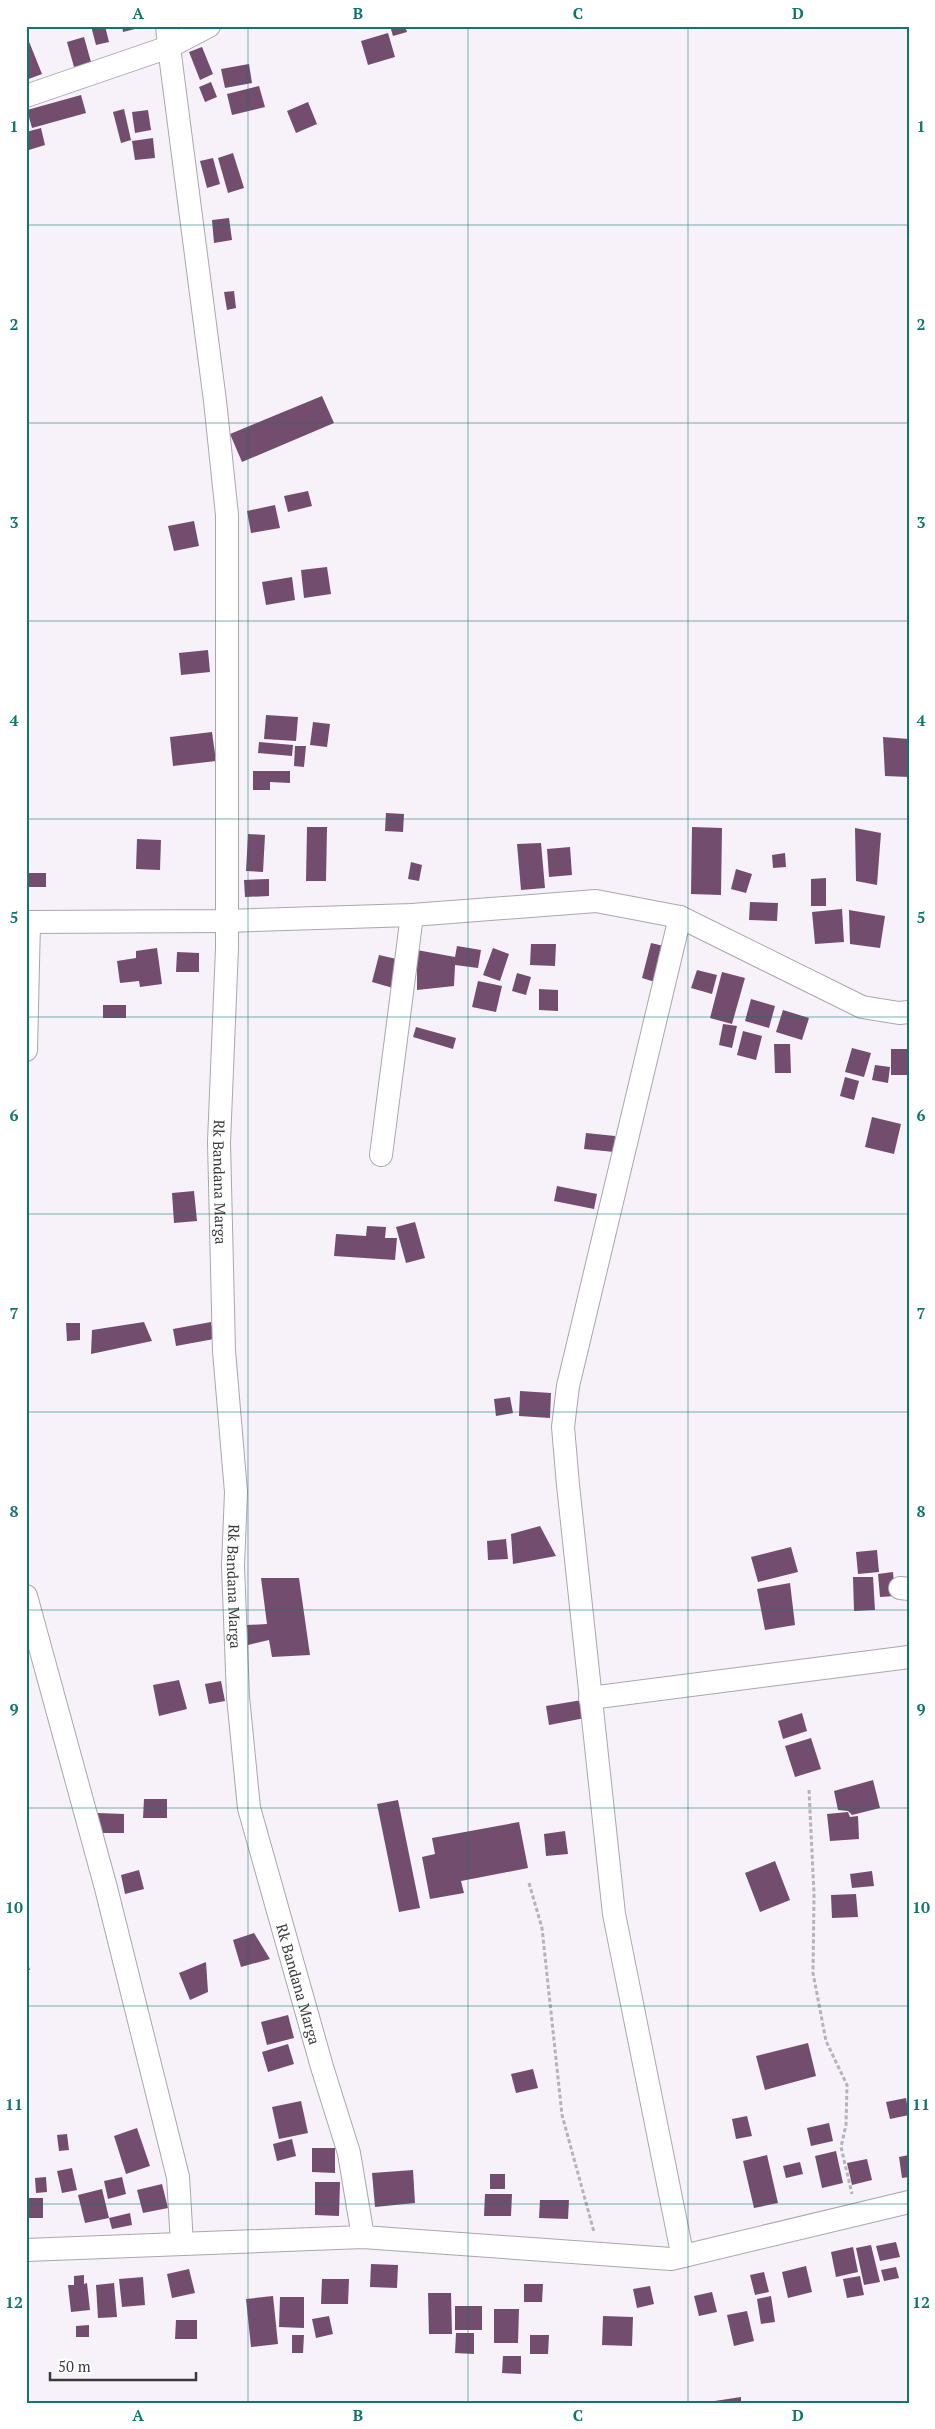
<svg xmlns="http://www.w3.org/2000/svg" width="935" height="2429" font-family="'PT Serif',serif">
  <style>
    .building { fill: #734d6d }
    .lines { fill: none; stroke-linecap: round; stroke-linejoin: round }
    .minor-casing { stroke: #aaa6ae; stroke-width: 24 }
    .path { stroke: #b6b2b8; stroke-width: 3; stroke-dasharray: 4 2.5; stroke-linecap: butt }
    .minor { stroke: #fff; stroke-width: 22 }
    .grid { fill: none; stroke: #0f766e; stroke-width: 1; stroke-opacity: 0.55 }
    .labels { text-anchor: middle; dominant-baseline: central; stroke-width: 5; stroke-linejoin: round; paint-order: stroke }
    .street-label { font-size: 15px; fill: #3b393c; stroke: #fff }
    .neatline { fill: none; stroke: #0f766e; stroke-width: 2 }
    .grid-label { font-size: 16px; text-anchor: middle; font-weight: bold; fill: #0f766e }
  </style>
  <rect width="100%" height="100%" fill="#f7f2fa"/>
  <g class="building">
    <polygon points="91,26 105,26 109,42 96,45"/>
    <polygon points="122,26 143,26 143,27 123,32"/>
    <polygon points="390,26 405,26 407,32 393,36"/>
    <polygon points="388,33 395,57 368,65 361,41"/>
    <polygon points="84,37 91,62 74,67 67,42"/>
    <polygon points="28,39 42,74 26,80 26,40"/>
    <polygon points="202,47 213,74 200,80 189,52"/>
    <polygon points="249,64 252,83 225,88 221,69"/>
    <polygon points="211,82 217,97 205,102 199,87"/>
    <polygon points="259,86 265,107 232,115 227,94"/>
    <polygon points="81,95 86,113 32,128 27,110"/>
    <polygon points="308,102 317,124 296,133 287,111"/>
    <polygon points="124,109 131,140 121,143 113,112"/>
    <polygon points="148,110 151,130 135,133 132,112"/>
    <polygon points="41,128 45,145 29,150 26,132"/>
    <polygon points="153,138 155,158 135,160 132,141"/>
    <polygon points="233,153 244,188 228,193 218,158"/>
    <polygon points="213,158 220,184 207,188 200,161"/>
    <polygon points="229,218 232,240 214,243 212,220"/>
    <polygon points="234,291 236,308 227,310 224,292"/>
    <polygon points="322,396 334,423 242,462 230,434"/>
    <polygon points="308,491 312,506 288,512 284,496"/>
    <polygon points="275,505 280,528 251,533 247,511"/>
    <polygon points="194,521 199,546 174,551 168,526"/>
    <polygon points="327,567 331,594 304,598 301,570"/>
    <polygon points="292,577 295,600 266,605 262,582"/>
    <polygon points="208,650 210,672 181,675 179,653"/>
    <polygon points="266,715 298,717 296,741 264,739"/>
    <polygon points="313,722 330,724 327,747 310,745"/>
    <polygon points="212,732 216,761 173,766 170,737"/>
    <polygon points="883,737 909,739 909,777 885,776"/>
    <polygon points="259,742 293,745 292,756 258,753"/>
    <polygon points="295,746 306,746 304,767 294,766"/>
    <polygon points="253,771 290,771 290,783 270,782 270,790 253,790"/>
    <polygon points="386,813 404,814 403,832 385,831"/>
    <polygon points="307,827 327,827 326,881 306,881"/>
    <polygon points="692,827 722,828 721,895 691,894"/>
    <polygon points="855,828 881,833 877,885 856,881"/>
    <polygon points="248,834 265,835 263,872 246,871"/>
    <polygon points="137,839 161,840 160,870 136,869"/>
    <polygon points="541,843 545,888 521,890 517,844"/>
    <polygon points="570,847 572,875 549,877 547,849"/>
    <polygon points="785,853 786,867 773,868 772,855"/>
    <polygon points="411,862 422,865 419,881 408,879"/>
    <polygon points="736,869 752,874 746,893 731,889"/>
    <rect x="26" y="873" width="20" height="14"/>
    <polygon points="826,878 826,906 811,906 811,879"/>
    <polygon points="269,879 269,896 245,897 244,880"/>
    <polygon points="750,902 778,903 777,921 749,920"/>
    <polygon points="842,909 844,942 815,944 812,912"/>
    <polygon points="849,910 885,916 880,948 850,944"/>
    <polygon points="651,943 664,946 655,982 642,978"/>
    <polygon points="531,944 556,944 555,966 530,965"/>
    <polygon points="457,946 481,950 478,968 455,965 454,986 417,990 417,950 455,957"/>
    <polygon points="157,948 162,984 140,987 139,981 120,983 117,961 136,958 136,951"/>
    <polygon points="493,948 509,954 500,981 483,975"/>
    <polygon points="177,952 199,953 199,972 176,972"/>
    <polygon points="379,955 401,960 393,988 372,982"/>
    <polygon points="697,970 717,975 712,994 691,988"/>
    <polygon points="722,972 745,978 732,1024 710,1018"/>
    <polygon points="517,973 531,977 526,995 512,991"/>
    <polygon points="478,981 502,986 496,1012 472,1007"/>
    <polygon points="539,989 558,990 558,1011 539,1010"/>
    <polygon points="751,999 775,1006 769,1028 745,1021"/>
    <rect x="103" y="1005" width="23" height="13"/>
    <polygon points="783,1010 809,1018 802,1040 776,1032"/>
    <polygon points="723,1024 737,1026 732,1048 719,1045"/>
    <polygon points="416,1027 456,1038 453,1049 413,1037"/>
    <polygon points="743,1031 762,1036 756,1060 737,1055"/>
    <polygon points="774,1044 790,1044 791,1073 775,1073"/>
    <polygon points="852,1048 871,1053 864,1077 845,1072"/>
    <rect x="891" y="1049" width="18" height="26"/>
    <polygon points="875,1065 890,1067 888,1083 872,1080"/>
    <polygon points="845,1077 859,1081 854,1100 840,1096"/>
    <polygon points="872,1117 901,1124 894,1154 865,1147"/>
    <polygon points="586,1133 615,1136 614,1152 584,1149"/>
    <polygon points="557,1186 597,1194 594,1209 554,1201"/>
    <polygon points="194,1191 197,1221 174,1223 172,1193"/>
    <polygon points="415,1222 425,1258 406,1263 396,1227"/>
    <polygon points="367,1226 386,1227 385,1238 397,1238 395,1260 334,1256 336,1234 366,1236"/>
    <polygon points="144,1322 152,1341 91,1354 92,1330"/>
    <polygon points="211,1322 214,1339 176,1346 173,1329"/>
    <polygon points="66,1323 80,1323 80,1340 67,1341"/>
    <polygon points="520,1391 551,1393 550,1418 519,1416"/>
    <polygon points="510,1397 513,1413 496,1416 494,1399"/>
    <polygon points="540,1526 556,1556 513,1564 511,1534"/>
    <polygon points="506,1539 508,1559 488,1560 487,1541"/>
    <polygon points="791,1547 798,1572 758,1582 751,1557"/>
    <polygon points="877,1550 879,1572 858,1574 856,1552"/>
    <polygon points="893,1572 895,1596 880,1597 878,1574"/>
    <polygon points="853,1577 873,1577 875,1610 854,1611"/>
    <polygon points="261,1578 299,1578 310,1655 272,1657 269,1640 248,1645 247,1625 267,1624"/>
    <polygon points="790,1583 795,1625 765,1630 757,1589"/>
    <polygon points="179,1680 187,1709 159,1716 153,1685"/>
    <polygon points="221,1681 225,1701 209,1704 205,1684"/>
    <polygon points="582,1700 585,1718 549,1725 546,1706"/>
    <polygon points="802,1713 807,1731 783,1739 778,1721"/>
    <polygon points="811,1738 821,1769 795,1777 785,1746"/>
    <polygon points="873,1780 880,1808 852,1815 848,1811 838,1810 834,1791"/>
    <polygon points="144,1799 167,1799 167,1818 143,1818"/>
    <polygon points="398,1800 420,1908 399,1912 377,1804"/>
    <polygon points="848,1812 850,1817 858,1816 859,1839 830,1841 827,1814"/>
    <polygon points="98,1813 124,1814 124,1833 98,1833"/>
    <polygon points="519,1822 528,1868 461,1881 464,1893 430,1899 422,1857 435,1854 432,1838"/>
    <polygon points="565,1831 568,1854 546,1856 544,1834"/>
    <polygon points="775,1861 790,1900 760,1912 745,1873"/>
    <polygon points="139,1870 144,1889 125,1894 121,1875"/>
    <polygon points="872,1871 874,1886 852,1888 850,1874"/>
    <polygon points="856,1894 858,1917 832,1918 831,1895"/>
    <polygon points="254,1933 270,1959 241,1967 233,1940"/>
    <polygon points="26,1958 30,1970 26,1970"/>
    <polygon points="206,1962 208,1992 190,2000 179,1973"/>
    <polygon points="288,2015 294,2038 267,2045 261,2022"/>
    <polygon points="808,2043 816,2076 765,2090 756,2056"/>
    <polygon points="288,2044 294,2064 268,2072 262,2052"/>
    <polygon points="533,2069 538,2088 516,2093 511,2074"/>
    <polygon points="906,2098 909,2115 890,2119 886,2102"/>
    <polygon points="301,2101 308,2133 279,2139 272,2107"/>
    <polygon points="747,2116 752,2136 736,2139 732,2119"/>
    <polygon points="829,2123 833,2141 811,2146 807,2128"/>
    <polygon points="137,2128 150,2166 126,2174 114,2136"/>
    <polygon points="67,2134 69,2150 59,2151 57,2135"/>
    <polygon points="292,2139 296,2156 277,2161 273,2144"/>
    <polygon points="312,2148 335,2148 335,2173 312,2172"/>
    <polygon points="836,2151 843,2183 822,2188 815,2156"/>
    <polygon points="767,2155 778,2203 754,2208 743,2161"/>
    <polygon points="909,2155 909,2177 902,2178 899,2157"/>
    <polygon points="867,2159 872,2180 852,2185 847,2163"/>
    <polygon points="800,2162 803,2174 786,2178 783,2166"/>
    <polygon points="72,2168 77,2190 62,2193 57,2171"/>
    <polygon points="413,2170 415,2203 375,2207 372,2173"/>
    <rect x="490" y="2174" width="15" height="15"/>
    <polygon points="46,2177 47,2192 36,2193 35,2178"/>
    <polygon points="122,2177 126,2194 108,2199 104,2181"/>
    <polygon points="315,2182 340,2182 339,2216 315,2215"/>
    <polygon points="162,2184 168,2208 143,2213 137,2190"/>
    <polygon points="102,2189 109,2218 85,2223 78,2195"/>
    <polygon points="485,2194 512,2194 511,2216 484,2216"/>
    <rect x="26" y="2198" width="17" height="20"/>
    <polygon points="540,2200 569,2200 568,2219 539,2218"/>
    <polygon points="130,2213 132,2225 112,2229 109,2218"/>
    <polygon points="896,2242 900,2257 880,2261 876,2246"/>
    <polygon points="871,2245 880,2282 864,2285 856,2248"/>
    <polygon points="853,2247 858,2272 836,2277 831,2252"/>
    <polygon points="371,2264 398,2265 397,2288 370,2287"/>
    <polygon points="806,2266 812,2292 788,2298 782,2272"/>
    <polygon points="896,2267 899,2278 884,2281 881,2270"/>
    <polygon points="189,2269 195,2293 172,2298 167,2274"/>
    <polygon points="764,2272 769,2292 755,2295 750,2275"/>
    <polygon points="84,2275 84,2284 87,2283 90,2310 71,2312 68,2285 74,2285 74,2276"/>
    <polygon points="860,2276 864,2295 847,2298 843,2279"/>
    <polygon points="143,2277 145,2305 122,2307 119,2279"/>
    <polygon points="322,2279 349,2279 348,2304 321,2304"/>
    <polygon points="114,2283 117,2317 98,2318 96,2285"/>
    <polygon points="524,2284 543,2284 542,2302 524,2302"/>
    <polygon points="650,2286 654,2304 637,2308 633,2289"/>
    <polygon points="712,2292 717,2312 699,2316 694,2296"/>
    <polygon points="428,2293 451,2293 452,2334 429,2334"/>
    <polygon points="273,2296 278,2344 251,2347 246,2299"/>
    <polygon points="771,2296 775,2322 761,2324 757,2299"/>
    <polygon points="280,2297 304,2297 304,2328 279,2327"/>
    <rect x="455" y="2306" width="27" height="24"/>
    <polygon points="494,2309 519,2309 518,2343 494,2343"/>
    <polygon points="747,2311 754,2341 734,2346 727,2315"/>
    <polygon points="329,2316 333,2334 316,2338 312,2319"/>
    <polygon points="603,2316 633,2317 632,2346 602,2345"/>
    <polygon points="176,2320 197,2320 197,2339 175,2339"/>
    <polygon points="89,2325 89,2337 76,2337 76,2326"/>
    <polygon points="456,2333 474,2333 474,2354 455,2353"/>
    <polygon points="292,2335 304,2335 303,2353 292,2353"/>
    <polygon points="530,2335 549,2335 548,2354 530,2354"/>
    <polygon points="503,2356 521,2356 521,2374 502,2373"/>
    <polygon points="741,2397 741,2403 708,2403 708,2402"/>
  </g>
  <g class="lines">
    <defs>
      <g id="minor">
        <polyline points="167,26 169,47 209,26"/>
        <path id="s1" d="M26,96l143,-49 46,354 12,114v433l-8,194 5,209 12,141 -3,74 5,131 11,111 73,259 27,86 14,84"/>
        <polyline points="680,917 568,1386 563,1427 568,1485 614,1914 681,2248 684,2256"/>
        <polyline points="26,922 226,921 412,915 596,901 680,917 862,1007 899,1013 909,1012"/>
        <polyline points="26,1050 29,922"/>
        <polyline points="381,1155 412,915"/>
        <polyline points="900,1588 909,1589"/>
        <polyline points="26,1596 106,1888 178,2177 182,2244"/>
        <polyline points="590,1698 909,1657"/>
        <polyline points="26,2250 363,2237 671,2259 909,2202"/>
      </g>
    </defs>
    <use href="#minor" class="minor-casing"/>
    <g class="path">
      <polyline points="809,1790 814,1894 813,1973 826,2041 847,2085 846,2125 841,2147 852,2194"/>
      <polyline points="529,1883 542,1928 562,2115 594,2232"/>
    </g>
    <use href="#minor" class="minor"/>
  </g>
  <path class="grid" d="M248,26v2377M468,26v2377M688,26v2377M26,225h883M26,423h883M26,621h883M26,819h883M26,1017h883M26,1214h883M26,1412h883M26,1610h883M26,1808h883M26,2006h883M26,2204h883"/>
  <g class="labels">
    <g class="street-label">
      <text stroke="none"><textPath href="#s1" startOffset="1290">Rk Bandana Marga</textPath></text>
      <text stroke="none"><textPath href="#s1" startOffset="1695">Rk Bandana Marga</textPath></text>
      <text stroke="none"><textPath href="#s1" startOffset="2100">Rk Bandana Marga</textPath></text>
    </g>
  </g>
  <rect width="935" height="2429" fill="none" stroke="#ffffff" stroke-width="55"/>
  <path d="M50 2372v8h146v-8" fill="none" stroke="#3b393c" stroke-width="2.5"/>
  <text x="58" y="2372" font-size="15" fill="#3b393c" stroke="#ffffff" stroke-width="4" paint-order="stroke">50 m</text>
  <rect x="28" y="28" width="880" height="2374" class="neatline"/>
  <g class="grid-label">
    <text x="138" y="19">A</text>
    <text x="358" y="19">B</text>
    <text x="578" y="19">C</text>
    <text x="798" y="19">D</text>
    <text x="14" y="132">1</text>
    <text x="921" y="132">1</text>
    <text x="14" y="330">2</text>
    <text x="921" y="330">2</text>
    <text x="14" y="528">3</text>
    <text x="921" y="528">3</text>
    <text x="14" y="726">4</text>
    <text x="921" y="726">4</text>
    <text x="14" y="923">5</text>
    <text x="921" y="923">5</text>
    <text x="14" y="1121">6</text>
    <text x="921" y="1121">6</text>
    <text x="14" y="1319">7</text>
    <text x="921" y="1319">7</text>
    <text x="14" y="1517">8</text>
    <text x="921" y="1517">8</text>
    <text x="14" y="1715">9</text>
    <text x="921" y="1715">9</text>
    <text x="14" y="1913">10</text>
    <text x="921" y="1913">10</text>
    <text x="14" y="2110">11</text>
    <text x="921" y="2110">11</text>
    <text x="14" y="2308">12</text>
    <text x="921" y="2308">12</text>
    <text x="138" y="2421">A</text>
    <text x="358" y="2421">B</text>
    <text x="578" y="2421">C</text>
    <text x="798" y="2421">D</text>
  </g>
</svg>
